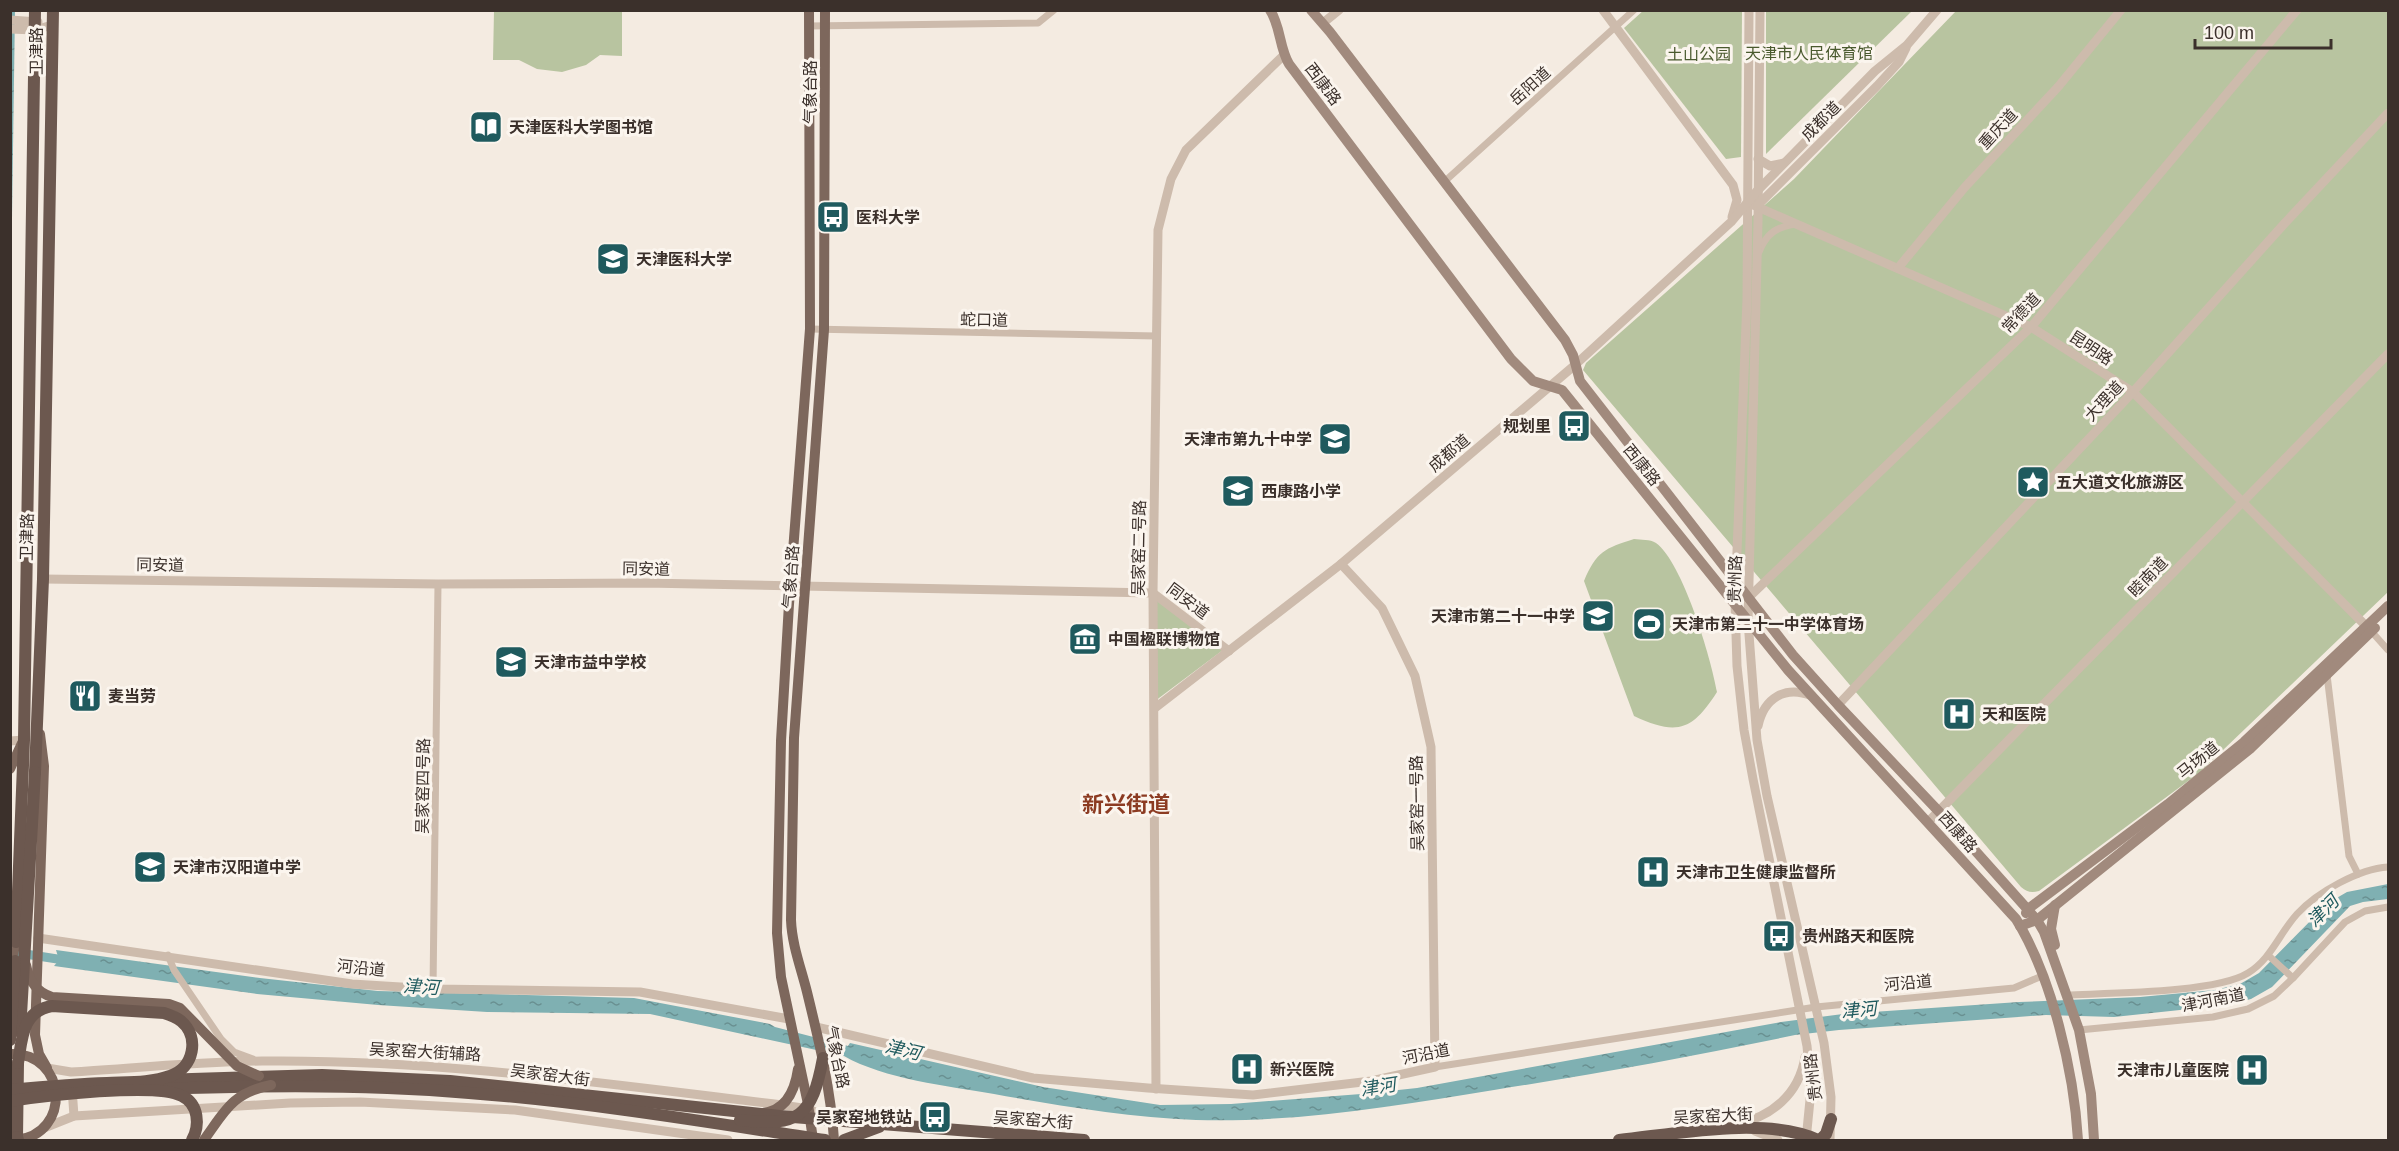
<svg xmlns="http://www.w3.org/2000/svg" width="2399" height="1151" font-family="Helvetica,'Noto Sans SC',sans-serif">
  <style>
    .green { fill: #b8c4a0 }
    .water { fill: url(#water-ripples) }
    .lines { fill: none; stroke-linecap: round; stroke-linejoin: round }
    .canal { stroke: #7fb0b2; stroke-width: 9 }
    .minor { stroke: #cdbbac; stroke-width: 7 }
    .tertiary { stroke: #cdbbac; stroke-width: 9 }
    .secondary { stroke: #a18a7d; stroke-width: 10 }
    .primary { stroke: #7d675c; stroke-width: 10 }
    .trunk { stroke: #6c584f; stroke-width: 12 }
    .primary-bridge { stroke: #7d675c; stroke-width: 10 }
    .trunk-bridge { stroke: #6c584f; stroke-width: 12 }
    .labels { text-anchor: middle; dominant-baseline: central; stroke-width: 6; stroke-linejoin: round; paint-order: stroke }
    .street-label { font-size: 16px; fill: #3b302b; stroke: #fbf5ee }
    .park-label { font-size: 16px; fill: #4a5a2e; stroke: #fbf5ee }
    .poi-label { font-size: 16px; font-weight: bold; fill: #3b302b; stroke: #fbf5ee; text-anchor: start }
    .water-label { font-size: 18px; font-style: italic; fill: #1f5a5e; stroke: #fbf5ee }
    .district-label { font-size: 22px; font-weight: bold; fill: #8c3b22; stroke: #fbf5ee }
  </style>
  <defs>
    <pattern id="water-ripples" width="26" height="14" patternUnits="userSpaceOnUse" patternTransform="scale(1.5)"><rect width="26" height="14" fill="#7fb0b2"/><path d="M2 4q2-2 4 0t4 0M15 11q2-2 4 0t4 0" fill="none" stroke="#699091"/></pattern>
  </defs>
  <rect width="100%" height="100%" fill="#f4ebe1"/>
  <g class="green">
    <polygon points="1644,10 1742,11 1741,157 1726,159 1624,28"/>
    <polygon points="494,11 622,11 622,56 600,55 586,65 562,72 537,69 519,60 493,60"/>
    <polygon points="1766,11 1766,10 1912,11 1766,154"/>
    <path d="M1956,11h432v581l-189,181 -160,118c-8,2 -12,1 -18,-4l-438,-517 3,-7 208,-184z"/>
    <path d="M1634,539c7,1 16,0 22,4 27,20 55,115 61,149 -25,39 -40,44 -83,24l-50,-135c12,-29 21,-33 50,-42z"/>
    <polygon points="1150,590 1227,647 1151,704"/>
  </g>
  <g class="water">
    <polygon points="15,10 11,288 10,11"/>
    <path d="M2388,884v15l-25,3 -13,4 -78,81 -21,12 -24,6 -113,12 -68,-2 -207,15 -44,5c-100,21 -200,39 -301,55 -98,16 -199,33 -298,30 -68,-3 -136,-14 -202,-26 -46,-8 -110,-15 -150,-38l-194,-42 -163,-2 -109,-7 -121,-11 -203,-28 5,-6 -3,-10 204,28 118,13 256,7 136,26 5,3 73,19 2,-3 193,44 117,18 71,-1 130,-10 56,-6 364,-66 62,-8 176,-12 121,-5 75,-7 25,-6 19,-11 69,-70 19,-11z"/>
  </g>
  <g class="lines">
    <polyline class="canal" points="19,953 70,961"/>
    <g class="minor">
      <polyline points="808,26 1038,23 1054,10"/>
      <polyline points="1444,182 1634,10"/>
      <path d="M1759,252c7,-18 17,-25 36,-28"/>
      <polyline points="810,329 1157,336"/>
      <polyline points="2371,631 2388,650"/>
      <polyline points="2327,675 2349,856 2358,874"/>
      <polyline points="168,955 174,970 221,1039 234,1052 253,1059"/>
      <polyline points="2269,956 2293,978"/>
      <polyline points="433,989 438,584"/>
      <path d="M2067,995c42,-2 149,-2 181,-22 23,-14 31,-39 49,-59 20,-22 62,-45 91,-47"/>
      <polyline points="2079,1030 2213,1017 2248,1009 2274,996 2293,978 2345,922 2365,911 2388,907"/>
      <polyline points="1435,1067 1816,1007 2014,988 2042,976"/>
    </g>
    <g class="tertiary">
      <polyline points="1603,10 1733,185 1737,200 1732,217"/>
      <polyline points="1749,10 1747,299 1735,602 1737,666 1744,730 1753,779 1807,1046 1811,1090 1806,1140"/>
      <polyline points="1760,10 1758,221 1748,621 1757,740 1767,796 1824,1043 1831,1097 1830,1140"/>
      <polyline points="10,20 38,22"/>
      <polyline points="1323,23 1339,10"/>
      <polyline points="10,29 35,30 52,25"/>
      <polyline points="1758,159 1770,166 1784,163"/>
      <polyline points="1753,205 2031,327 2133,392 2371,631"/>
      <polyline points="1758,205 1877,86 1899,62 1906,48"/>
      <polyline points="1898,268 1965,187 2058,87 2121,10"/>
      <polyline points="43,579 438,584 645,583 1153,593 1229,651"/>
      <polyline points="1748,598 2031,327 2297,10"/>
      <polyline points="1838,705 2133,392 2284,224 2388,113"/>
      <polyline points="1155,708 1341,564 1575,365 1731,222 1757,191 1875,71 1907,45 1937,10"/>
      <path d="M1758,726c6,-28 27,-41 54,-30"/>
      <polyline points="10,741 24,740"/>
      <polyline points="1929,821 2388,354"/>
      <polyline points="38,938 352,984 433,989 640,992 789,1019"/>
      <polyline points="816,1027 1033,1078 1148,1088 1253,1095 1371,1081 1435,1067 1431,747 1415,676 1382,608 1341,564"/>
      <path d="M47,1068l24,4c64,-4 127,-10 191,-11 174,-2 347,23 520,44l27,4 19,9"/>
      <polyline points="72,1088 74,1116"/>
      <polyline points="1156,1089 1153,593 1158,230 1171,179 1186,150 1284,55"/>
      <path d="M1736,1124c36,-7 63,-30 69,-67"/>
      <polyline points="44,1128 74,1116 290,1103 360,1102 515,1110 728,1140"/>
      <polyline points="1755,1131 1778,1140"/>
    </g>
    <g class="secondary">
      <path d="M1270,10c11,17 9,37 19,54l222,295 22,22 29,9 226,280 228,249c36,58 58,153 62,221"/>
      <polyline points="1311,10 1330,32 1565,340 1573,355 1580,381 1793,655 1838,705 1963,837 2037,920 2044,932 2079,1030 2091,1094 2094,1140"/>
      <polyline points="2026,913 2028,909 2168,804 2244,742 2388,606"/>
      <polyline points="2020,926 2037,920 2251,748 2375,628"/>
      <polyline points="2055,945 2051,929 2055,905"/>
    </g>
    <g class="primary">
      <polyline points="809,10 810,329 789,604 781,741 777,933 781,977 808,1104 813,1140"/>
      <path d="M825,10l-1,320 -30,408 -3,182c1,25 10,48 16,72 12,49 24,98 27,148"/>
      <polyline points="40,734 44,766 35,1035 39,1054 47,1068"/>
      <polyline points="10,769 22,743"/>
      <polyline points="10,966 16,942"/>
      <path d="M10,1054c58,-2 62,81 6,86"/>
      <path d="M762,1113c24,-2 33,-23 36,-44"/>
    </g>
    <g class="trunk">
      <polyline points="35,772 43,579 53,10"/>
      <polyline points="16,942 24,740 35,10"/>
      <polyline points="160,1080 322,1075 450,1081 780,1116 1084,1140"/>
      <path d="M164,1089c102,-4 203,-5 305,4 119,9 238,29 356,47"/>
      <path d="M740,1120c59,7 72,-3 83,-62"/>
      <polyline points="17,1137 18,1063"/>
      <polyline points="844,1140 879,1127"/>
      <path d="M1619,1140c57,-6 146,-24 199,0"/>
      <polyline points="1820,1140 1826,1134 1831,1119"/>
    </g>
    <g class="primary-bridge">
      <path d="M26,965c3,16 10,27 26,32l117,7 11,4 57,58 22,10"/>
      <path d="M204,1140c21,-29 28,-47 67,-55"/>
    </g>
    <g class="trunk-bridge">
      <polyline points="20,1032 35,772"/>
      <polyline points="10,1040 15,961"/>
      <path d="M10,1090c32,-3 65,-6 97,-7 20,-1 44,0 63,-7 24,-8 30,-39 11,-55 -5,-4 -11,-6 -17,-8l-112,-7c-30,5 -30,33 -34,57"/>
      <path d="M10,1101c34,-5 146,-19 172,-5 17,8 18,30 10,44"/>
      <polyline points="17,1137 18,1140"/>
    </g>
  </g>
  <defs>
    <symbol id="library-square" viewBox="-11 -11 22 22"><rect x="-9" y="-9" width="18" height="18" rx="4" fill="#1f5a5e" stroke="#fbf5ee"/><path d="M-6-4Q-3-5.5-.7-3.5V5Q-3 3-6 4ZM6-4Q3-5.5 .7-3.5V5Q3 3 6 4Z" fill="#fff"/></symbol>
    <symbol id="bus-square" viewBox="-11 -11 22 22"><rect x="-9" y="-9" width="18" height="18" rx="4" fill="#1f5a5e" stroke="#fbf5ee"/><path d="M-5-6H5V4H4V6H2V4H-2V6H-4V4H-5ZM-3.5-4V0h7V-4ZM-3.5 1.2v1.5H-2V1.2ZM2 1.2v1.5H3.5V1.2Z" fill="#fff"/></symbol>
    <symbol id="university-square" viewBox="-11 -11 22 22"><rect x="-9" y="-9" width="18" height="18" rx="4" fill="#1f5a5e" stroke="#fbf5ee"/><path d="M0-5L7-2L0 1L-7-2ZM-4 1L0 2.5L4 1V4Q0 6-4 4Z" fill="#fff"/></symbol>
    <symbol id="school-square" viewBox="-11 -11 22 22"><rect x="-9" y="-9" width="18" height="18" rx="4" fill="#1f5a5e" stroke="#fbf5ee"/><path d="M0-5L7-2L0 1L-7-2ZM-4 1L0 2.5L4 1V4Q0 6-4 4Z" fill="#fff"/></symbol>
    <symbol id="sight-square" viewBox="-11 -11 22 22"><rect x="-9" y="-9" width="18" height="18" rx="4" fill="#1f5a5e" stroke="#fbf5ee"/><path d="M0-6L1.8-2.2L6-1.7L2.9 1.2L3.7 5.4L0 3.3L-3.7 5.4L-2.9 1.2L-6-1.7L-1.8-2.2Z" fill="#fff"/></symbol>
    <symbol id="stadium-square" viewBox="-11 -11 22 22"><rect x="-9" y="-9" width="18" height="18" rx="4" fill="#1f5a5e" stroke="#fbf5ee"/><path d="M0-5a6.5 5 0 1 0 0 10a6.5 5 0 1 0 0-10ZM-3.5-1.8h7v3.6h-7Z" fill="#fff"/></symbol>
    <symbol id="museum-square" viewBox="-11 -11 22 22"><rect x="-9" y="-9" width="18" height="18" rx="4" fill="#1f5a5e" stroke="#fbf5ee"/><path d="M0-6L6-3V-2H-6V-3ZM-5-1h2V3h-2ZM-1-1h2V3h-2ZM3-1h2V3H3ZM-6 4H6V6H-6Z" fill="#fff"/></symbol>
    <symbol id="restaurant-square" viewBox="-11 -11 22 22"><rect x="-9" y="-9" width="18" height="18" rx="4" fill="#1f5a5e" stroke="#fbf5ee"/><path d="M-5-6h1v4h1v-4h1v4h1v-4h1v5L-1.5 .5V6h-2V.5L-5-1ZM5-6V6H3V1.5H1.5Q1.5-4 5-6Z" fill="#fff"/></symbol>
    <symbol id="hospital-square" viewBox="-11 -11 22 22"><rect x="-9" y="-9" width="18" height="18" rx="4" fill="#1f5a5e" stroke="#fbf5ee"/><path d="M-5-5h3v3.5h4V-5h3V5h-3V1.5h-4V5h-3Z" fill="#fff"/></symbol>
  </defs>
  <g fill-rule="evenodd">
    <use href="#library-square" x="467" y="108" width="38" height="38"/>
    <use href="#bus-square" x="814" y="198" width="38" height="38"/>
    <use href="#university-square" x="594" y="240" width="38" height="38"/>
    <use href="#bus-square" x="1555" y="407" width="38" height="38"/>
    <use href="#school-square" x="1316" y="420" width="38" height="38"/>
    <use href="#sight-square" x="2014" y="463" width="38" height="38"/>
    <use href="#school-square" x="1219" y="472" width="38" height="38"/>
    <use href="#school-square" x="1579" y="597" width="38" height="38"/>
    <use href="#stadium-square" x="1630" y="605" width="38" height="38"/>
    <use href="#museum-square" x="1066" y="620" width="38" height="38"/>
    <use href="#school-square" x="492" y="643" width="38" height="38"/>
    <use href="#restaurant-square" x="66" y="677" width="38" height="38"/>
    <use href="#hospital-square" x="1940" y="695" width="38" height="38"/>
    <use href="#school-square" x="131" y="848" width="38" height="38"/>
    <use href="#hospital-square" x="1634" y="853" width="38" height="38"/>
    <use href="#bus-square" x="1760" y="917" width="38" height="38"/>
    <use href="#hospital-square" x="1228" y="1050" width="38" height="38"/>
    <use href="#hospital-square" x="2233" y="1051" width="38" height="38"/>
    <use href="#bus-square" x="916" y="1098" width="38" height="38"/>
  </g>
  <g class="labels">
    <g class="street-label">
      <text transform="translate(36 51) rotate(-90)">卫津路</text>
      <text transform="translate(1323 84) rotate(53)">西康路</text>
      <text transform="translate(1530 86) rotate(-42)">岳阳道</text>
      <text transform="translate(810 92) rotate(-90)">气象台路</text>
      <text transform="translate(1821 121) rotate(-45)">成都道</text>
      <text transform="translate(1998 129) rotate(-47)">重庆道</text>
      <text transform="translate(2021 313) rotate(-47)">常德道</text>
      <text transform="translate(984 320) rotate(1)">蛇口道</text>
      <text transform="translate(2091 348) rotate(33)">昆明路</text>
      <text transform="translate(2104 401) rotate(-47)">大理道</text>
      <text transform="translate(1449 453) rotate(-40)">成都道</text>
      <text transform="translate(1642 465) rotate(51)">西康路</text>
      <text transform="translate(27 537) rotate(-89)">卫津路</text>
      <text transform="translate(1139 548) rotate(-89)">吴家窑二号路</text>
      <text transform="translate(160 565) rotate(1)">同安道</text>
      <text transform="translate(646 569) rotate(1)">同安道</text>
      <text transform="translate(791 577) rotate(-86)">气象台路</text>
      <text transform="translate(2148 577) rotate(-46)">睦南道</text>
      <text transform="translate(1735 579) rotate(-88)">贵州路</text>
      <text transform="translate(1188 601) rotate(37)">同安道</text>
      <text transform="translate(2198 760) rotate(-39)">马场道</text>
      <text transform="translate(423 786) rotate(-89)">吴家窑四号路</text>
      <text transform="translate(1417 803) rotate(-91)">吴家窑一号路</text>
      <text transform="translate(1958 832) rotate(48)">西康路</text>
      <text transform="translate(361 968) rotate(6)">河沿道</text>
      <text transform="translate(1908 983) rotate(-5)">河沿道</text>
      <text transform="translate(2213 1000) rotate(-11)">津河南道</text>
      <text transform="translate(425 1052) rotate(3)">吴家窑大街辅路</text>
      <text transform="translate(1426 1054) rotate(-11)">河沿道</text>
      <text transform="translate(837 1057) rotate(78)">气象台路</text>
      <text transform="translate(550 1075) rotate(7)">吴家窑大街</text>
      <text transform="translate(1813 1077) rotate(-97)">贵州路</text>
      <text transform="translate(1713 1116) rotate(-3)">吴家窑大街</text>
      <text transform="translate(1033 1120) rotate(4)">吴家窑大街</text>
    </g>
    <g class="park-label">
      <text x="1809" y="53">天津市人民体育馆</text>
      <text x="1699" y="54">土山公园</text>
    </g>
    <g class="poi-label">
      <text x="509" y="127">天津医科大学图书馆</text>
      <text x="856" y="217">医科大学</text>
      <text x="636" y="259">天津医科大学</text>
      <text x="1551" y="426" text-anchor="end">规划里</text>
      <text x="1312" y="439" text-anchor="end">天津市第九十中学</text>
      <text x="2056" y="482">五大道文化旅游区</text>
      <text x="1261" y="491">西康路小学</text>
      <text x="1575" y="616" text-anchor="end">天津市第二十一中学</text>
      <text x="1672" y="624">天津市第二十一中学体育场</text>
      <text x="1108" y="639">中国楹联博物馆</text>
      <text x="534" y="662">天津市益中学校</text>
      <text x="108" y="696">麦当劳</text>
      <text x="1982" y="714">天和医院</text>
      <text x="173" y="867">天津市汉阳道中学</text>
      <text x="1676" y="872">天津市卫生健康监督所</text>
      <text x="1802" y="936">贵州路天和医院</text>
      <text x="1270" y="1069">新兴医院</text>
      <text x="2229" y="1070" text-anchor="end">天津市儿童医院</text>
      <text x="912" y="1117" text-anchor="end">吴家窑地铁站</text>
    </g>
    <g class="water-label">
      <text transform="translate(2323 911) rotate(-45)">津河</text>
      <text transform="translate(421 987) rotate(3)">津河</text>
      <text transform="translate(1859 1010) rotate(-5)">津河</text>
      <text transform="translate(903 1050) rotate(13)">津河</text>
      <text transform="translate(1378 1087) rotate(-9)">津河</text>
    </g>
    <g class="district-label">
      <text x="1126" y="804">新兴街道</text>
    </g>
  </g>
  <rect width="2399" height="1151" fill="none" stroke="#3b302b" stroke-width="24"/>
  <path d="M2195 39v9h136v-9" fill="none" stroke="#3b302b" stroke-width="3"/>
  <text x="2204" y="39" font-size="18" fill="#3b302b" stroke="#fbf5ee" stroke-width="4.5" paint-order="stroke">100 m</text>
</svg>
